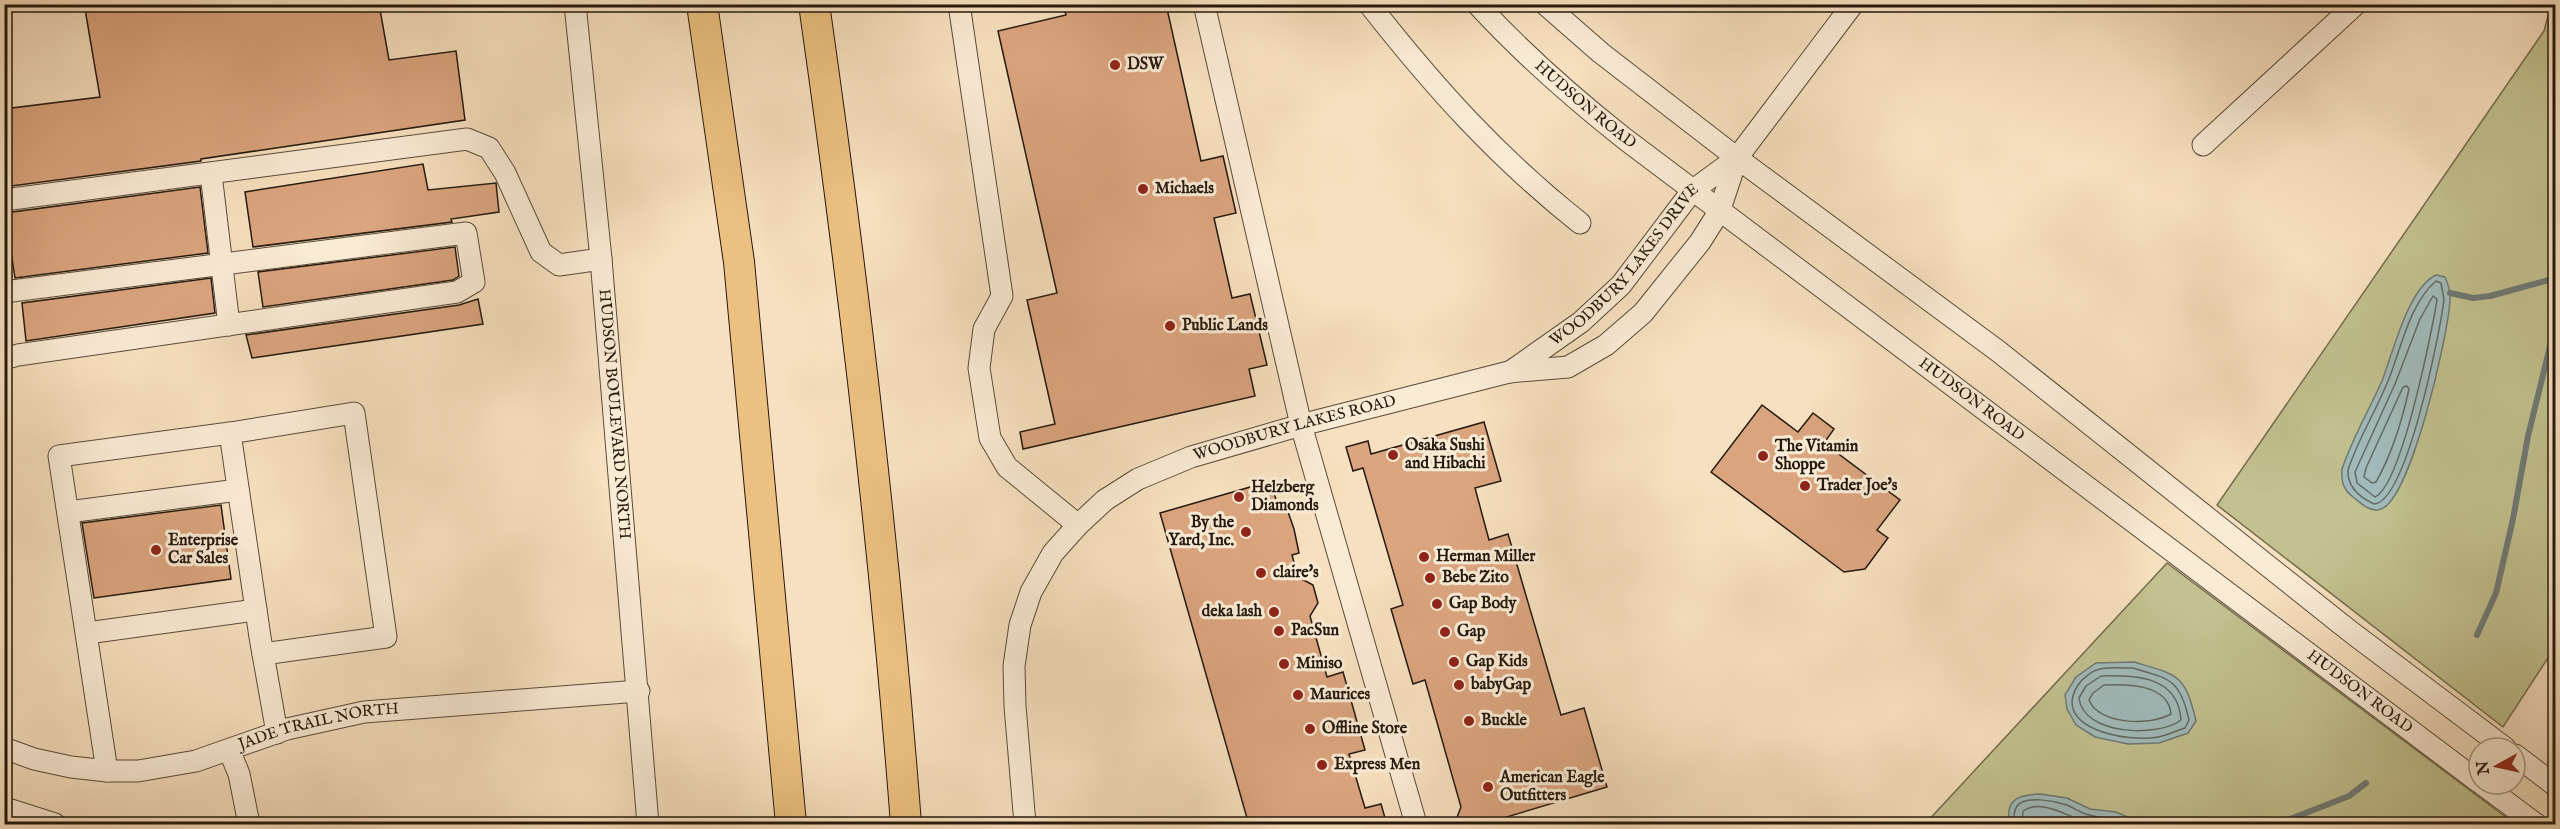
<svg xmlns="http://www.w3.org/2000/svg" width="2560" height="829" font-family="'IM FELL English',serif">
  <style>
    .green { fill: #c2c18f; stroke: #736d4e; stroke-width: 1.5 }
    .water { fill: #a1bbbb; stroke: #6f7a75; stroke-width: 1.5 }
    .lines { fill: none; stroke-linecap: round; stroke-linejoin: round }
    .shore { stroke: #626a64; stroke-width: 1.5 }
    .stream { stroke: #6f7a75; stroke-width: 6 }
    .building { fill: #daa47e; stroke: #24190d; stroke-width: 1.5 }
    .minor-casing { stroke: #594b3a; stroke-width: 23 }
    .highway-casing { stroke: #24190d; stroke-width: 32 }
    .minor { stroke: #faebd5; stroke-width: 21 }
    .highway { stroke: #ecc080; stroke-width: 30 }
    .poi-dot { fill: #8f2418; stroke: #faebd5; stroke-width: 2 }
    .labels { text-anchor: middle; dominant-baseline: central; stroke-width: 6; stroke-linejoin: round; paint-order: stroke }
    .poi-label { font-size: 16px; font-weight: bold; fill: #24190d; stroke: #faebd5; text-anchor: start }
    .street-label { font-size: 16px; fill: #24190d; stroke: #faebd5 }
  </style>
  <rect width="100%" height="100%" fill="#f7e0bf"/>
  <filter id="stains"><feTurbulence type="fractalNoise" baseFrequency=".00333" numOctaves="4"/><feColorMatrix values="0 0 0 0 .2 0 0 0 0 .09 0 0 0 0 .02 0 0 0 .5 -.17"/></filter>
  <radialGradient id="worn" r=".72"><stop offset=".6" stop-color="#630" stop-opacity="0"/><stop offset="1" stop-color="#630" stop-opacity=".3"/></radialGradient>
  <g class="green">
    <polygon points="2551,5 2555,5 2555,647 2503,727 2217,505 2544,31"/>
    <polygon points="2167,563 2515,824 1925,824"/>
  </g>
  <g class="water">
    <path d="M2436,275l9,2c3,7 6,15 5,22 -1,34 -39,200 -69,210 -11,4 -20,-6 -28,-12 -10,-8 -12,-15 -11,-28 10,-30 27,-59 40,-88 11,-28 26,-93 54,-106z"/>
    <path d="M2134,662c44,13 51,12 62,59l-8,12 -29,10 -31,1 -33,-7 -19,-12 -9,-16 -2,-14 11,-18 20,-14z"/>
    <path d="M2040,794l27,4 23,11 26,3 21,9 1,3h-129c-3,-25 8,-29 31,-30z"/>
  </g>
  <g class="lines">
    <g class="shore">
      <path d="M2436,281l5,2 3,17c-4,31 -37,202 -70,204 -15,-7 -27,-17 -26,-34 10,-31 28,-59 40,-89 13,-31 21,-77 48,-100z"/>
      <path d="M2433,296l4,3 -2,13c-6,31 -34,173 -60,185l-18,-14 -2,-11 40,-88 25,-65z"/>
      <path d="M2407,386l2,3c-7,32 -17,65 -33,93l-4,1 -8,-6 2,-9 37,-81z"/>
      <path d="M2133,668c37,11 47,11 56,52l-4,8c-9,3 -18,7 -27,9 -29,6 -108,-8 -80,-52 4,-6 15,-15 22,-16 10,-2 23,-1 33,-1z"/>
      <path d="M2101,676c35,-1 77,0 80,44 -23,18 -98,15 -102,-22l7,-12z"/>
      <path d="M2104,685c24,-1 64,-1 67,29 -21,12 -72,11 -82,-14l4,-7z"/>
      <path d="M2014,824c0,-6 -1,-12 3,-18 9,-11 38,-5 50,-1 7,3 14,8 22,10 15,4 25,2 40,9"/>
      <path d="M2022,824l1,-13c18,-13 46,6 63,11 7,2 16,2 23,2"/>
    </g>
    <g class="stream">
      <polyline points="2450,293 2473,298 2490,296 2556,278"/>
      <polyline points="2477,635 2496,593 2513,519 2528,436 2556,322"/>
      <polyline points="2278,824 2349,796 2366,783"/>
    </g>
  </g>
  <g class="building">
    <polygon points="117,4 379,4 389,60 456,51 465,120 201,159 201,161 4,187 4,109 100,97 85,9"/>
    <polygon points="1063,4 1166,4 1201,161 1223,156 1236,213 1214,218 1232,298 1250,294 1267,365 1249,369 1255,396 1023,449 1020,432 1055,424 1027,300 1057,293 998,31 1066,15"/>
    <polygon points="423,164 428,190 496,183 499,212 451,219 452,222 253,247 245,192"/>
    <polygon points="200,187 208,253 15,278 5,213"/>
    <polygon points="455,247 459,276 453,280 263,307 258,272"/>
    <polygon points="211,278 215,313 26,341 22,303"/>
    <polygon points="478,299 483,324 252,358 246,335 459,305"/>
    <polygon points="1762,405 1798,432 1813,413 1834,429 1824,443 1900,500 1877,530 1888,538 1865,569 1844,572 1711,472"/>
    <polygon points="1484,422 1501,481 1475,488 1489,540 1508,534 1561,715 1584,708 1607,787 1493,821 1492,825 1454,825 1461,807 1425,680 1413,684 1391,609 1403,605 1363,468 1353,471 1346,447 1368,441 1371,454"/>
    <polygon points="1271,481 1279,511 1287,509 1294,529 1299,553 1292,555 1298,577 1313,585 1318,603 1310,616 1327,677 1343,672 1365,750 1349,754 1365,808 1381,804 1387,825 1249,825 1160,513"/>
    <polygon points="221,505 231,579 94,598 82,523"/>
  </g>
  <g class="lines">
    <defs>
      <g id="minor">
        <path id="s1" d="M575,4l26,255 47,565"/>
        <polyline points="959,4 1002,296 984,329 979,368 990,438 1007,467 1078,525"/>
        <polyline points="1204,4 1301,425 1416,824"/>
        <path d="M1369,4c65,83 128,153 211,219"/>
        <path id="s2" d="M1477,4c46,50 95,93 148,135l854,643"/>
        <polyline points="1545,4 1601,53 1737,158 1998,351 2351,632 2505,748"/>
        <polyline points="2203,145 2356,4"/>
        <polyline points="211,174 229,325"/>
        <polyline points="4,200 467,139 489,148 505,173 541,252 559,265 601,259"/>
        <polyline points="4,292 466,233 474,282 457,292 18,355 4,359"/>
        <path id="s3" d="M1510,372l71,-50 40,-37 71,-94 45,-33 116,-154"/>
        <polyline points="230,433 354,413 386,637 263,654"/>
        <polyline points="68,512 238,490"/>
        <polyline points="87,633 256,610"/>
        <path id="s4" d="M4,748l30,11 37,8 36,4h31l58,-10 91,-32 77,-17 275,-21"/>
        <polyline points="229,750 239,774 249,824"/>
        <polyline points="2515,755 2556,786"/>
        <polyline points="107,771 59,456 230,433 260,637 277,733"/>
        <polyline points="2482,784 2536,824"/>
        <polyline points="4,811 11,810 55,824"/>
        <path id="s5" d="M1025,824l-10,-118 -1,-40 6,-41 11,-33 22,-39 25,-28 27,-25 33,-21 53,-22 110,-32 208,-53 59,-5 38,-22 37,-32 57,-71 19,-30 18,-54"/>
      </g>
      <g id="highway">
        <polyline points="702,4 739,262 791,824"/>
        <path d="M814,4c39,273 71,546 92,820"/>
      </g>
    </defs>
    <use href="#minor" class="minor-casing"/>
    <use href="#highway" class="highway-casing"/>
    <use href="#minor" class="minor"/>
    <use href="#highway" class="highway"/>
  </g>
  <g class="poi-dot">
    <circle cx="1115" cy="65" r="6"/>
    <circle cx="1143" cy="189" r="6"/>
    <circle cx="1170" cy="326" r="6"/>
    <circle cx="1393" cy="455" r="6"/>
    <circle cx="1763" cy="456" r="6"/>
    <circle cx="1805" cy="486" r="6"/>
    <circle cx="1239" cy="497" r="6"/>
    <circle cx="1246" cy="532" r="6"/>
    <circle cx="156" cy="550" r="6"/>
    <circle cx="1424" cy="557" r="6"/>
    <circle cx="1261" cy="573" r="6"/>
    <circle cx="1430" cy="578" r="6"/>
    <circle cx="1437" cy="604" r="6"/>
    <circle cx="1274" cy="612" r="6"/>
    <circle cx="1279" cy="631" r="6"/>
    <circle cx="1445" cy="632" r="6"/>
    <circle cx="1454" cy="662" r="6"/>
    <circle cx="1284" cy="664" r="6"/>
    <circle cx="1459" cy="685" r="6"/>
    <circle cx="1298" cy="695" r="6"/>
    <circle cx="1469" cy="721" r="6"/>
    <circle cx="1310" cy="729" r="6"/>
    <circle cx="1322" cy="765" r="6"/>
    <circle cx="1488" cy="787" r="6"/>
  </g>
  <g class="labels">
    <g class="poi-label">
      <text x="1127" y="65">DSW</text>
      <text x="1155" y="189">Michaels</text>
      <text x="1182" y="326">Public Lands</text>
      <text x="1405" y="446">Osaka Sushi<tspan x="1405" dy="18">and Hibachi</tspan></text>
      <text x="1775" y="447">The Vitamin<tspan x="1775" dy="18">Shoppe</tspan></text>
      <text x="1817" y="486">Trader Joe's</text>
      <text x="1251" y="488">Helzberg<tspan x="1251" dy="18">Diamonds</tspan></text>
      <text x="1234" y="523" text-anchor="end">By the<tspan x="1234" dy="18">Yard, Inc.</tspan></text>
      <text x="168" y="541">Enterprise<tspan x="168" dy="18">Car Sales</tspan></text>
      <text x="1436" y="557">Herman Miller</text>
      <text x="1273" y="573">claire's</text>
      <text x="1442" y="578">Bebe Zito</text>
      <text x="1449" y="604">Gap Body</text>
      <text x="1262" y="612" text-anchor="end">deka lash</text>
      <text x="1291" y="631">PacSun</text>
      <text x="1457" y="632">Gap</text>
      <text x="1466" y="662">Gap Kids</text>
      <text x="1296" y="664">Miniso</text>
      <text x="1471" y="685">babyGap</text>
      <text x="1310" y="695">Maurices</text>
      <text x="1481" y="721">Buckle</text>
      <text x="1322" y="729">Offline Store</text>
      <text x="1334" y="765">Express Men</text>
      <text x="1500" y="778">American Eagle<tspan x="1500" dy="18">Outfitters</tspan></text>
    </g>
    <g class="street-label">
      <text stroke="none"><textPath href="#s2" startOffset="148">HUDSON ROAD</textPath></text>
      <text stroke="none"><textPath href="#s3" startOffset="158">WOODBURY LAKES DRIVE</textPath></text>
      <text stroke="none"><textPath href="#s2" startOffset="634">HUDSON ROAD</textPath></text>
      <text stroke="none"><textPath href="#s1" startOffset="412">HUDSON BOULEVARD NORTH</textPath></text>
      <text stroke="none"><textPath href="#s5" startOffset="558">WOODBURY LAKES ROAD</textPath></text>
      <text stroke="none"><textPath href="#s2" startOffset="1120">HUDSON ROAD</textPath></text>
      <text stroke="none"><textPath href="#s4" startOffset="324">JADE TRAIL NORTH</textPath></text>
    </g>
  </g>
  <rect width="2560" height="829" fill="none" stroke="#f7e0bf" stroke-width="24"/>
  <rect x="6" y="6" width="2548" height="817" fill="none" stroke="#24190d" stroke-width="3"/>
  <rect x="12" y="12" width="2536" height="805" fill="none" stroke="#24190d" stroke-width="1.5"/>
  <g transform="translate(2497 766) rotate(262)"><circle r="28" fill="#faebd5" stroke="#a49785" stroke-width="1.5"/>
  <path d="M0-4.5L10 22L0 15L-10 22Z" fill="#8f2418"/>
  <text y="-9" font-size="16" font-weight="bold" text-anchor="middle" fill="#24190d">N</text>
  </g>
  <rect width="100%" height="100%" filter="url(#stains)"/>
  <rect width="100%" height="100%" fill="url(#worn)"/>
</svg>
